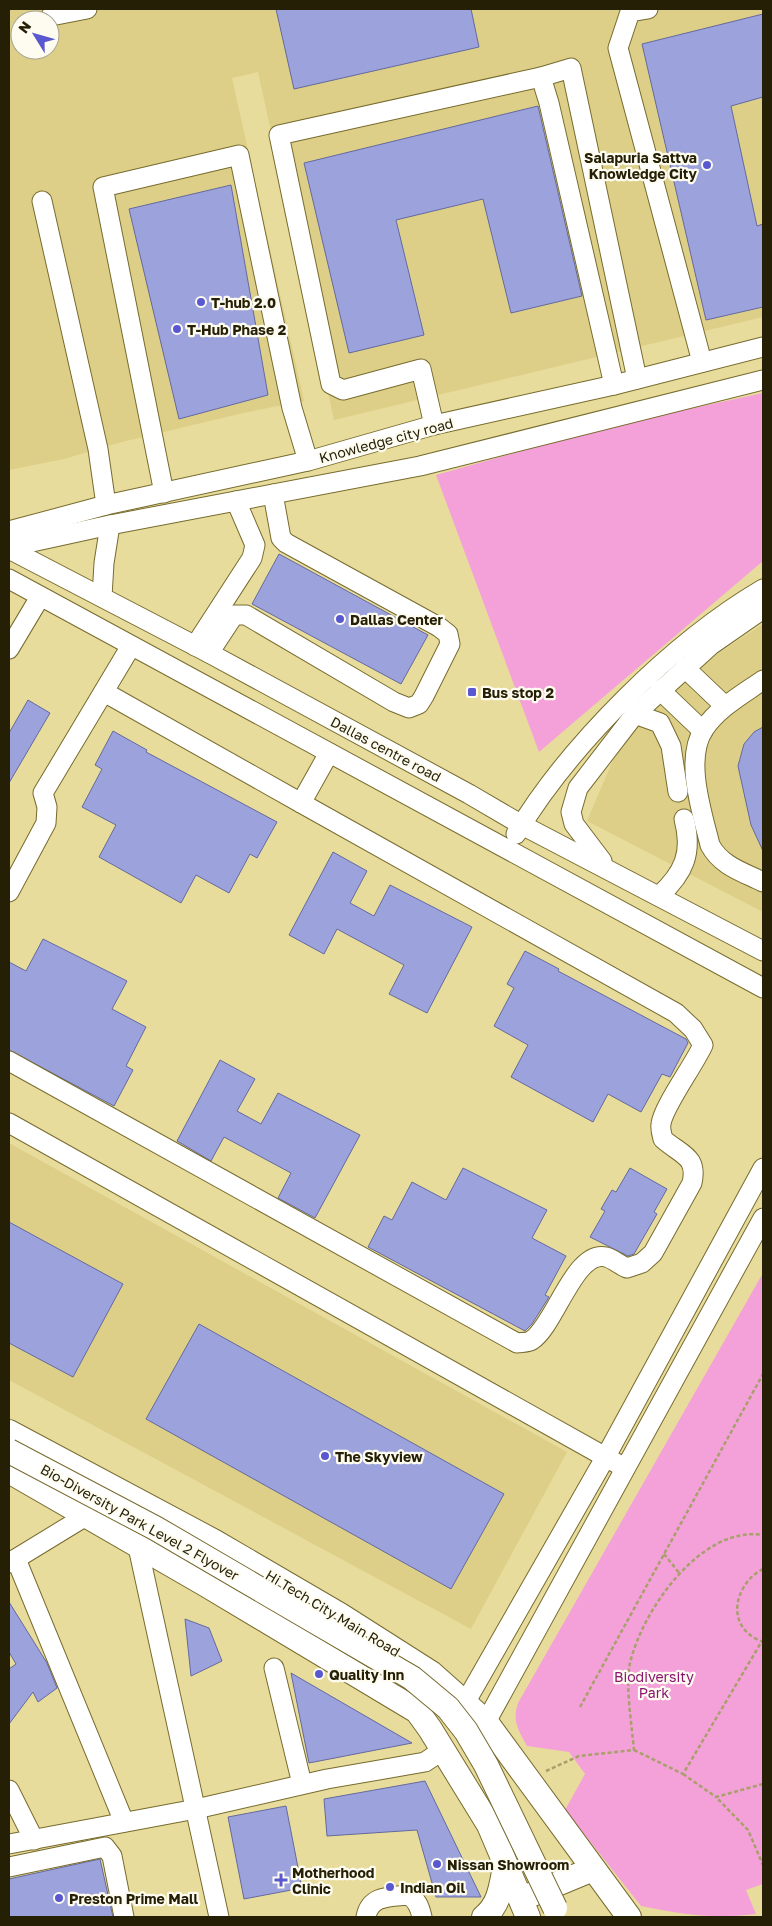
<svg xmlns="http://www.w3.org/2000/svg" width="772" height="1926" font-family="'Golos Text',sans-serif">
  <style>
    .built { fill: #ddcf87; fill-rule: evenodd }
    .green { fill: #f4a1da }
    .building { fill: #9ca3dc; stroke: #64699e }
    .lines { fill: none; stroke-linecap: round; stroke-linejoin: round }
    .minor-casing { stroke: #776b2e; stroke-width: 21 }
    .major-casing { stroke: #776b2e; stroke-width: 26 }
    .path { stroke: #a99f6b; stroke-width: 2.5; stroke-dasharray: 4 2.5; stroke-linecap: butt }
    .minor { stroke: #fff; stroke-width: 19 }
    .major { stroke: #fff; stroke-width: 24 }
    .major-bridge-casing { stroke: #776b2e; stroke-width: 26; stroke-linecap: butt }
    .major-bridge { stroke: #fff; stroke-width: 24 }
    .poi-dot { fill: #5958d0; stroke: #fefcf0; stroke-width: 2 }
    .labels { text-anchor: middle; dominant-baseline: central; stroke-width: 4.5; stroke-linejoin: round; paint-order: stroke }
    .poi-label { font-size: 14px; font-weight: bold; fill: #241f05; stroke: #fefcf0; text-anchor: start }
    .street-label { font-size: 14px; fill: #241f05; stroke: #fefcf0 }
    .park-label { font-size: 14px; fill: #891571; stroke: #fefcf0 }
  </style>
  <rect width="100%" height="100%" fill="#e8dc9c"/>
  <g class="built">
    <path d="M9,9h754v308l-429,103 -76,-348 -26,6 72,323 -61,12 -125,30 -54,16 -55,11zM20,20h30v30h-30z"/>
    <polygon points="763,624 763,912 587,821 625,732 687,674"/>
    <polygon points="9,1143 567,1452 471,1629 9,1380"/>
  </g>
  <g class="green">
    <polygon points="763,393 763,561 539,752 436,475 615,425"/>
    <path d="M763,1273v611l-17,6 10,24c-45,5 -70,1 -115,-8l-76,-96 20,-36 -16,-22 -42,-6c-9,-17 -15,-25 -9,-43z"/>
  </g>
  <g class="building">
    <polygon points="276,9 471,9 479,47 294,89"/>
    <polygon points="763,14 763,97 731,106 757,226 763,224 763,307 706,320 642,44"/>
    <polygon points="538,106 582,296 511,313 483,199 396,220 424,335 349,353 304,163"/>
    <polygon points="231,185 268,395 179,419 129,209"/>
    <polygon points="279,554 428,635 401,684 252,604"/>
    <polygon points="28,700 50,713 9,783 9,733"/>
    <polygon points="763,727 763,851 751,825 738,766 744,744 754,732"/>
    <polygon points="113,731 147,750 146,752 277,822 257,858 250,854 229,893 196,875 181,903 99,857 116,825 82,807 102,769 95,765"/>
    <polygon points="333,852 367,871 350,903 374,916 390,885 472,927 427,1013 389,994 404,965 337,929 324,954 289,935"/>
    <polygon points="43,939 127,981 112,1009 146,1027 126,1066 133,1070 114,1106 9,1050 9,962 26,971"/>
    <polygon points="525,951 559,969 558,971 686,1039 688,1043 670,1077 662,1074 641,1112 608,1094 593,1122 511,1077 528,1045 494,1026 514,988 507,984"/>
    <polygon points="220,1060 255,1079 237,1111 261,1124 278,1093 360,1135 315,1218 278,1198 291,1173 224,1137 211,1161 177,1141"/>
    <polygon points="463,1168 547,1210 532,1238 566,1256 545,1295 549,1297 532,1324 525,1331 368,1247 384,1216 392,1220 412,1182 446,1200"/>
    <polygon points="630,1168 667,1189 654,1212 657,1214 634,1254 628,1256 590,1237 605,1211 601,1209 612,1190 616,1192"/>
    <polygon points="9,1222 123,1284 73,1377 9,1343"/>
    <polygon points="199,1324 504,1494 451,1589 146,1419"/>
    <polygon points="9,1602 47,1663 57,1688 38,1702 33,1692 9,1724 9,1669 16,1664 9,1652"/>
    <polygon points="185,1619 209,1628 222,1661 191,1676"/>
    <polygon points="291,1673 412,1743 309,1763"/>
    <polygon points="425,1781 481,1897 436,1897 417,1830 327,1836 324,1799"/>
    <polygon points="286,1806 302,1888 244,1899 228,1817"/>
    <polygon points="100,1859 113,1917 9,1917 9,1879"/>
  </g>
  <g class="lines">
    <defs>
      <g id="minor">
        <polyline points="648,9 630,12 618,48 702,362"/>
        <polyline points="51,16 87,9"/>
        <polyline points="541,77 549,103 614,385"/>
        <polyline points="42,201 98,449 106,505"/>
        <polyline points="434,425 421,369 343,390 331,384 279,135 541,77 571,68 637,379"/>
        <polyline points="164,493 103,187 239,155 292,408 308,461"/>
        <polyline points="9,531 106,505 308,461 434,425 614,385 763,347"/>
        <polyline points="9,547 110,525 420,466 763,380"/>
        <polyline points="9,549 209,653 469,794 522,825 763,951"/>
        <polyline points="9,579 763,988"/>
        <polyline points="102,597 104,563 110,525"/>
        <polyline points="195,646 252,558 255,545 236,501"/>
        <polyline points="9,649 40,597"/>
        <polyline points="209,653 234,615 246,615 394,702 409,708 419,704 424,696 450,644 448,634 439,627 286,543 281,538 273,494"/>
        <polyline points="685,668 725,706"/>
        <path d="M763,680c-20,14 -45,28 -59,49 -20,30 -2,83 6,116 11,21 33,27 53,37"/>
        <polyline points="660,690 703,731"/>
        <polyline points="104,692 301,803"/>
        <polyline points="635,714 660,723 671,746 678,792"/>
        <path d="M516,834c54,-90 157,-192 247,-245"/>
        <polyline points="602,861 574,824 571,812 578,788 635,714 711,645 763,609"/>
        <polyline points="9,892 46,823 47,807 43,793 131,646"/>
        <path d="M659,896c25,-23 34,-43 25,-77"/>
        <path d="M9,1061l508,282c5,-1 11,0 15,-3 23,-15 43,-91 74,-83 7,2 14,8 21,11l15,-5 11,-10 39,-70c6,-27 -11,-28 -29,-44 -1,-4 -3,-10 -2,-15 2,-17 33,-59 42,-79l-10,-16 -17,-16 -375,-210 28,-50"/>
        <polyline points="9,1123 625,1468"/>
        <polyline points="138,1547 219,1917"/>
        <polyline points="16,1559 124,1822"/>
        <polyline points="9,1563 86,1516"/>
        <polyline points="274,1668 302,1784"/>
        <polyline points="465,1703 605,1458 763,1168"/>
        <polyline points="486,1722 763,1218"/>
        <polyline points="9,1790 34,1840"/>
        <polyline points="9,1844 196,1809 327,1779 425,1762 443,1750"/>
        <polyline points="9,1867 105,1847 112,1856 124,1917"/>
        <path d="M366,1917c4,-22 24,-20 42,-22 9,4 12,13 14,22"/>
      </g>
      <g id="major">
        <polyline points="9,1432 215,1542 340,1615 431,1673 486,1722 629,1917"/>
        <polyline points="9,1471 205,1584 417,1711 430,1729 489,1825 528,1917"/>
        <polyline points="528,1896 593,1869"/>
        <path d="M484,1917c16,-13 17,-31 21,-50"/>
      </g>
    </defs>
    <use href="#minor" class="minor-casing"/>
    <use href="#major" class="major-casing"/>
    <g class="path">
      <polyline points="664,1554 680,1574"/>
      <path d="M763,1569c-23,11 -37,46 -14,65 4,4 10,6 14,8"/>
      <polyline points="580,1707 763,1374"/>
      <polyline points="634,1750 683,1774 762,1641"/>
      <path d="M546,1771l33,-15 55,-6c-2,-23 -9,-65 -4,-87 12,-52 71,-138 133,-128"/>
      <polyline points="683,1774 716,1797"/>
      <polyline points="763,1784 716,1797 748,1830 763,1865"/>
    </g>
    <use href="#minor" class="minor"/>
    <use href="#major" class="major"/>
    <defs>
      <polyline id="major-bridge" points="9,1451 155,1528 412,1678 448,1708 466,1731 486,1765 555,1908"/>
    </defs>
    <use href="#major-bridge" class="major-bridge-casing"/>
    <use href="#major-bridge" class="major-bridge"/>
  </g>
  <g class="poi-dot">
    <circle cx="707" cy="165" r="5"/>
    <circle cx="201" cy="302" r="5"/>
    <circle cx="177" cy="329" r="5"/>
    <circle cx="340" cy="619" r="5"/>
    <rect x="467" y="687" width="10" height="10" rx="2.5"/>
    <circle cx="325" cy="1456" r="5"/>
    <circle cx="319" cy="1674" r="5"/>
    <circle cx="437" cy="1864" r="5"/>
    <path d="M278.5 1872.5h5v5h5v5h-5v5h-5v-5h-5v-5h5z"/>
    <circle cx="390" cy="1887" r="5"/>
    <circle cx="59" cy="1898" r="5"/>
  </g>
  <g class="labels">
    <g class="poi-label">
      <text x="697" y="157" text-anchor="end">Salapuria Sattva<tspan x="697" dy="16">Knowledge City</tspan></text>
      <text x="211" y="302">T-hub 2.0</text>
      <text x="187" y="329">T-Hub Phase 2</text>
      <text x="350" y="619">Dallas Center</text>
      <text x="482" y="692">Bus stop 2</text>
      <text x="335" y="1456">The Skyview</text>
      <text x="329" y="1674">Quality Inn</text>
      <text x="447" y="1864">Nissan Showroom</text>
      <text x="292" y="1872">Motherhood<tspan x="292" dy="16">Clinic</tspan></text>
      <text x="400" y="1887">Indian Oil</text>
      <text x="69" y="1898">Preston Prime Mall</text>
    </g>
    <g class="street-label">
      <text transform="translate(386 440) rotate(-15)">Knowledge city road</text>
      <text transform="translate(386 749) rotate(28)">Dallas centre road</text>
      <text transform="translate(140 1522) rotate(29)">Bio-Diversity Park Level 2 Flyover</text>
      <text transform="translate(333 1613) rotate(31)">Hi Tech City Main Road</text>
    </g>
    <g class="park-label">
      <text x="654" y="1676">Biodiversity<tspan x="654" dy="16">Park</tspan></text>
    </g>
  </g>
  <rect width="772" height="1926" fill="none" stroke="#241f05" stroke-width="20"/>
  <g transform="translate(35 35) rotate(307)"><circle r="24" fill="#fefcf0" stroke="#a7a492"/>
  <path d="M0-4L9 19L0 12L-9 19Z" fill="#5958d0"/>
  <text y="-8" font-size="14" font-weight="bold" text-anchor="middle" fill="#241f05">N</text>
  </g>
</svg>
